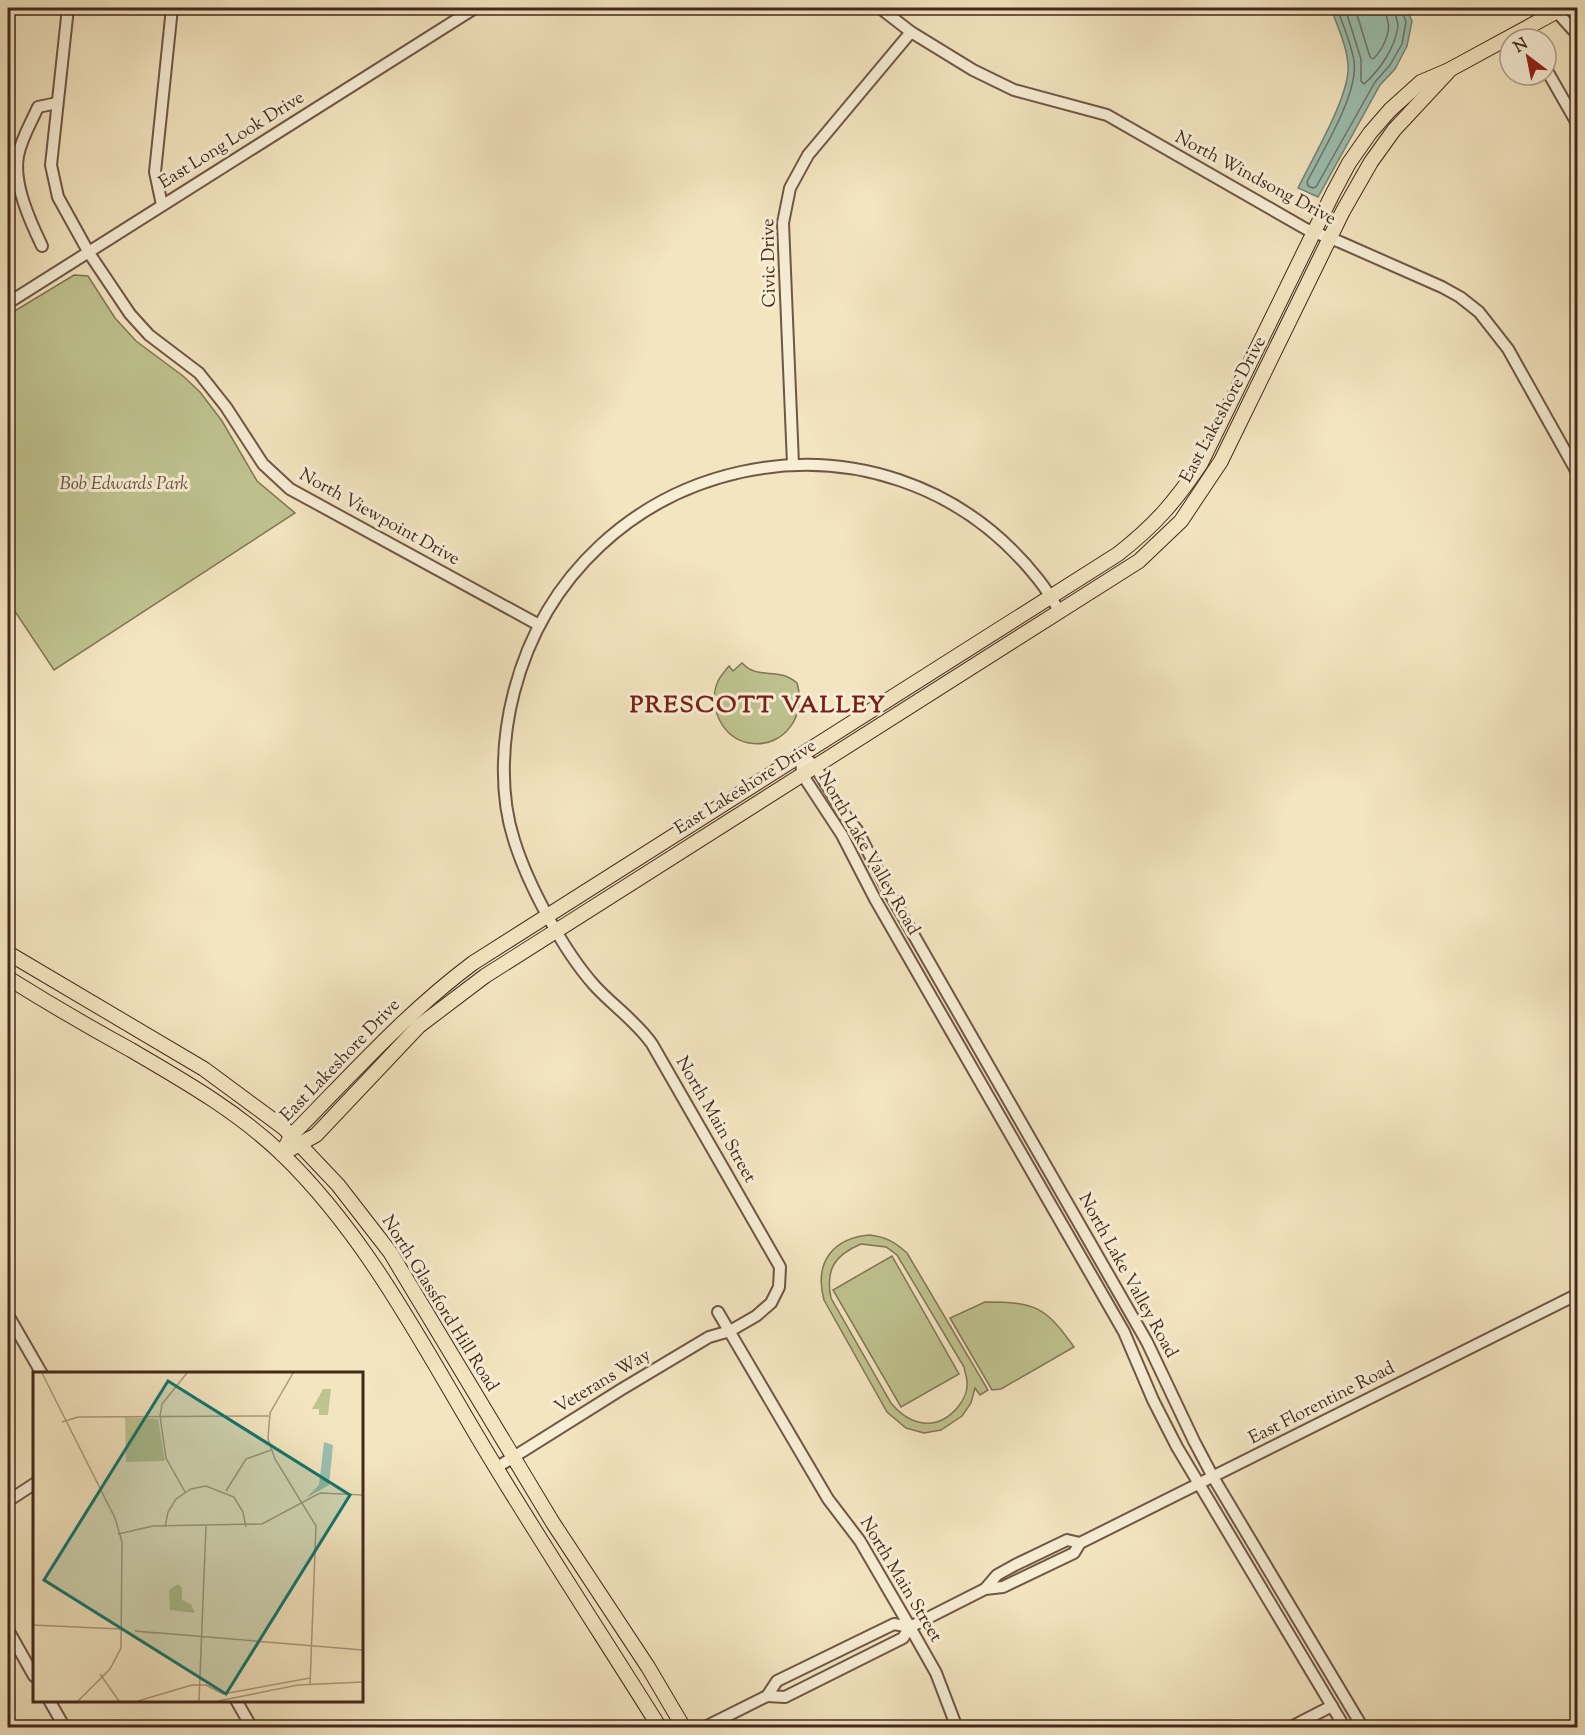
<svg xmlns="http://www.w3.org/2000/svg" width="1585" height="1735" font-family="'Sorts Mill Goudy',serif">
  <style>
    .green { fill: #bfc390; stroke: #827656; stroke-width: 1.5; fill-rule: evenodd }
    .water { fill: #9bbfb0; stroke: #788375; stroke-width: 1.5 }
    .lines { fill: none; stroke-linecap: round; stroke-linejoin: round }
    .shore { stroke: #707466; stroke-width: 1.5 }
    .minor-casing { stroke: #705745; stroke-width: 14 }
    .major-casing { stroke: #44281c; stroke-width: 16 }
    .minor { stroke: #f7eed6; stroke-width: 10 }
    .major { stroke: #f3e5c0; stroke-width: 14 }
    .labels { text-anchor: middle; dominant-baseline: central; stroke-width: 6; stroke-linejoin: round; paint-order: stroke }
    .street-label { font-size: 18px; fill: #44281c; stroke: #f7eed6 }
    .park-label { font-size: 18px; font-style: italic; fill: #634f39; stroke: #f7eed6 }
    .district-label { font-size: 24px; font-weight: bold; letter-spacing: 1.5px; fill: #7a1f14; stroke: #f7eed6 }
    .inset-road { fill: none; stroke: #ad997e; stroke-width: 1.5 }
    .view { fill: #0f766e; fill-opacity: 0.15; stroke: #0f766e; stroke-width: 3 }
    .inset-edge { fill: none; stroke: #44281c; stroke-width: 3 }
  </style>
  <rect width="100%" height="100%" fill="#f3e5c0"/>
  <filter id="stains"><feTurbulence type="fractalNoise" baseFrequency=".00333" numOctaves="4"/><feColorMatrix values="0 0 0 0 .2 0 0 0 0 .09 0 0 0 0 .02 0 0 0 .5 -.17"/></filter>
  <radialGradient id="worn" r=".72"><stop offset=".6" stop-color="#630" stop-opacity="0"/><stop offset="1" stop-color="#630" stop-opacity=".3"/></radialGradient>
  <g class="green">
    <polygon points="74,275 88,276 115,318 136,341 183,376 200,392 222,421 257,481 295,513 54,670 8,601 8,315"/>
    <path d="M742,663c17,18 35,3 55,20 10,31 -12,66 -48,60 -27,-5 -42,-37 -31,-62 3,-6 7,-10 11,-15l4,5z"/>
    <path d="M870,1235c16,2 25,7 37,18l81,137 -8,5 -5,-7 -4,15 -9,13 -21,14 -17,3 -18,-5 -19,-16 -63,-112c-10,-37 8,-62 46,-65zM861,1244l25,3 11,8 67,112c1,6 4,13 3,19 0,7 -5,16 -9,21 -21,25 -48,19 -67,-4l-60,-105c-6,-29 4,-43 30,-54z"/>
    <polygon points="892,1256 959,1374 901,1407 833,1290"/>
    <path d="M985,1302c50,0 60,4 89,45l-73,42 -9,1 -42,-72z"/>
  </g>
  <path class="water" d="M1331,8h75l6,13 -5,25 -12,23 -15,16 -62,112 -20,-9c14,-29 53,-94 50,-123 -1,-19 -11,-39 -17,-57z"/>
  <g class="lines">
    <g class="shore">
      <path d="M1337,8c6,17 14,35 17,53 5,32 -32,91 -47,121l1,4 5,2 3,-1 59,-105 15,-17 12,-21 4,-22 -5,-14"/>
      <path d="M1345,8l16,51v22l3,3c16,-14 31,-36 34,-58 0,-6 -4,-12 -4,-18"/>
      <path d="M1355,8l15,49 3,2c8,-7 18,-26 15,-37 -1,-5 -3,-9 -3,-14"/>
    </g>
    <defs>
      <g id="minor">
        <polyline points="68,8 51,165 58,197 89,253 130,314 149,335 199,373 226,407 263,464 290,489 539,625"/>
        <polyline points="880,8 911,32 973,70 1014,90 1107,115 1306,229 1340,242 1442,287 1460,297 1479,312 1508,349 1578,474"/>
        <polyline points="1556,11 1573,30 1578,31"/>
        <polyline points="1546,69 1578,125"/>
        <polyline points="162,205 155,172 172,8"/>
        <path d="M42,246c-12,-25 -29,-62 -24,-90 3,-17 13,-33 20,-49l19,-4"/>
        <polyline points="8,303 475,8"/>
        <polyline points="793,464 783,223 790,188 808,155 911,32"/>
        <polyline points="801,754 815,766 844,814 857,830 885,885 1147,1342 1194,1441 1213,1477 1363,1728"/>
        <polyline points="801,754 802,774 842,835 875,899 1124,1332 1153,1400 1177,1447 1345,1728"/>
        <polyline points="718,1312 828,1499 860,1541 910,1627 936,1673 957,1728"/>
        <polyline points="8,1315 42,1374"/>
        <path d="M496,1468l126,-79 87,-52 21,-6 26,-15 15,-13 8,-16 1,-20 -128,-223c-16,-23 -39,-38 -58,-59 -31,-35 -66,-100 -80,-145 -15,-46 -12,-102 0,-148 62,-240 369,-309 524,-113 8,10 15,21 21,32"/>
        <polyline points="8,1501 34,1484"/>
        <polyline points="985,1589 997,1575 1015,1565 1067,1540 1080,1543"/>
        <polyline points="910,1627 894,1624 777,1681 767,1696 785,1697 903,1638 910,1627 985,1589 1003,1587 1074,1553 1080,1543 1578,1294"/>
        <polyline points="8,1630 34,1676"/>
        <polyline points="49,1700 65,1728"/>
        <polyline points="236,1700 252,1728"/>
        <polyline points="703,1728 767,1696"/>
        <polyline points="1289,1728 1332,1706"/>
      </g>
      <g id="major">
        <polyline points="8,953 204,1069 284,1128 338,1185 390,1252 553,1523 648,1667 684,1728"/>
        <path d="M8,978c40,25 81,49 123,72 53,31 106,61 151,104 88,85 144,198 207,302 55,91 114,181 171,272"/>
        <path d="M282,1154l9,-18c59,-60 115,-123 182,-173l645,-409c37,-29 57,-52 83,-91l132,-270 16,-30 21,-30 20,-23 31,-28 28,-12 114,-62"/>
        <polyline points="282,1154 316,1135 419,1026 485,976 1139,561 1181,521 1221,461 1343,211 1371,162 1394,130 1448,72"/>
      </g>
    </defs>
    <use href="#minor" class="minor-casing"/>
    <use href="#major" class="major-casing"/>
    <use href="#minor" class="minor"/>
    <use href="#major" class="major"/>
  </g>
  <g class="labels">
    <g class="street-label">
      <text transform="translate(232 141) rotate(-32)">East Long Look Drive</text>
      <text transform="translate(1255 179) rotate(28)">North Windsong Drive</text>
      <text transform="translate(770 263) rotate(-91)">Civic Drive</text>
      <text transform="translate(1224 410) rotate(-62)">East Lakeshore Drive</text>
      <text transform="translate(379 518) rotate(29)">North Viewpoint Drive</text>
      <text transform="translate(746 788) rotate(-32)">East Lakeshore Drive</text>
      <text transform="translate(868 854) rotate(60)">North Lake Valley Road</text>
      <text transform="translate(341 1061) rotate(-46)">East Lakeshore Drive</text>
      <text transform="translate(715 1120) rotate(60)">North Main Street</text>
      <text transform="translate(1127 1276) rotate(61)">North Lake Valley Road</text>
      <text transform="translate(439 1304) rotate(58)">North Glassford Hill Road</text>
      <text transform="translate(603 1382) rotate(-31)">Veterans Way</text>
      <text transform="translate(1322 1404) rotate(-27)">East Florentine Road</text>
      <text transform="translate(900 1580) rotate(59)">North Main Street</text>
    </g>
    <g class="park-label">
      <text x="124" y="485">Bob Edwards Park</text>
    </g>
    <g class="district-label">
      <text x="758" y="706">PRESCOTT VALLEY</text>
    </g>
  </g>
  <g transform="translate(33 1372)">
    <rect width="330" height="330" fill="#f3e5c0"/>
    <path d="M290,17h8l-3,26h-9v-6h-7zM92,45l33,2 7,42 -39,1zM145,212l4,4v12l9,4 4,9 -25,-3 -1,-20z" fill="#bfc390"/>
    <path d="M291,70l9,3 -4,40 -23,13 13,-13z" fill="#9bbfb0"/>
    <path class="inset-road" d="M9,1l73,145 7,24 -1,106 -11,21 -32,32M260,1l-23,40 -2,26 7,20 41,67 -6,159M29,50l16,-5 191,-1M193,119l20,-32 25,-9M152,120l-19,-34 -6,-42 2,-12 25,-31M132,155l3,-15 8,-13 15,-10 15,-3 28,11 9,15 3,15M85,162l35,-8 109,-2 58,-31 43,2M0,253l87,4M123,261l-21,-2 228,19M67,302l19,27M105,329l54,-16h14l17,9 87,-16M166,329l7,-175M185,329l80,-16 65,-3"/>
    <path class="view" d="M135,9l182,114 -124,199 -182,-114z"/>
    <rect width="330" height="330" class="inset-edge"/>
  </g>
  <rect width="1585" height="1735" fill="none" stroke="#f3e5c0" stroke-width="30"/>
  <rect x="9" y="9" width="1567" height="1717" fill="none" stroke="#44281c" stroke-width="3"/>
  <rect x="15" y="15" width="1555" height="1705" fill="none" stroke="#44281c" stroke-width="1.5"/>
  <g transform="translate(1528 57) rotate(328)"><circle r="28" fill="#f7eed6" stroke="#af9f8c" stroke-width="1.5"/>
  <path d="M0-4.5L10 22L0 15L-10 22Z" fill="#8f2418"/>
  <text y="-9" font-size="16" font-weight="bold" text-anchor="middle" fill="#44281c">N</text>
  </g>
  <rect width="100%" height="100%" filter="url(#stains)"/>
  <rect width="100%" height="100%" fill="url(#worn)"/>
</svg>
